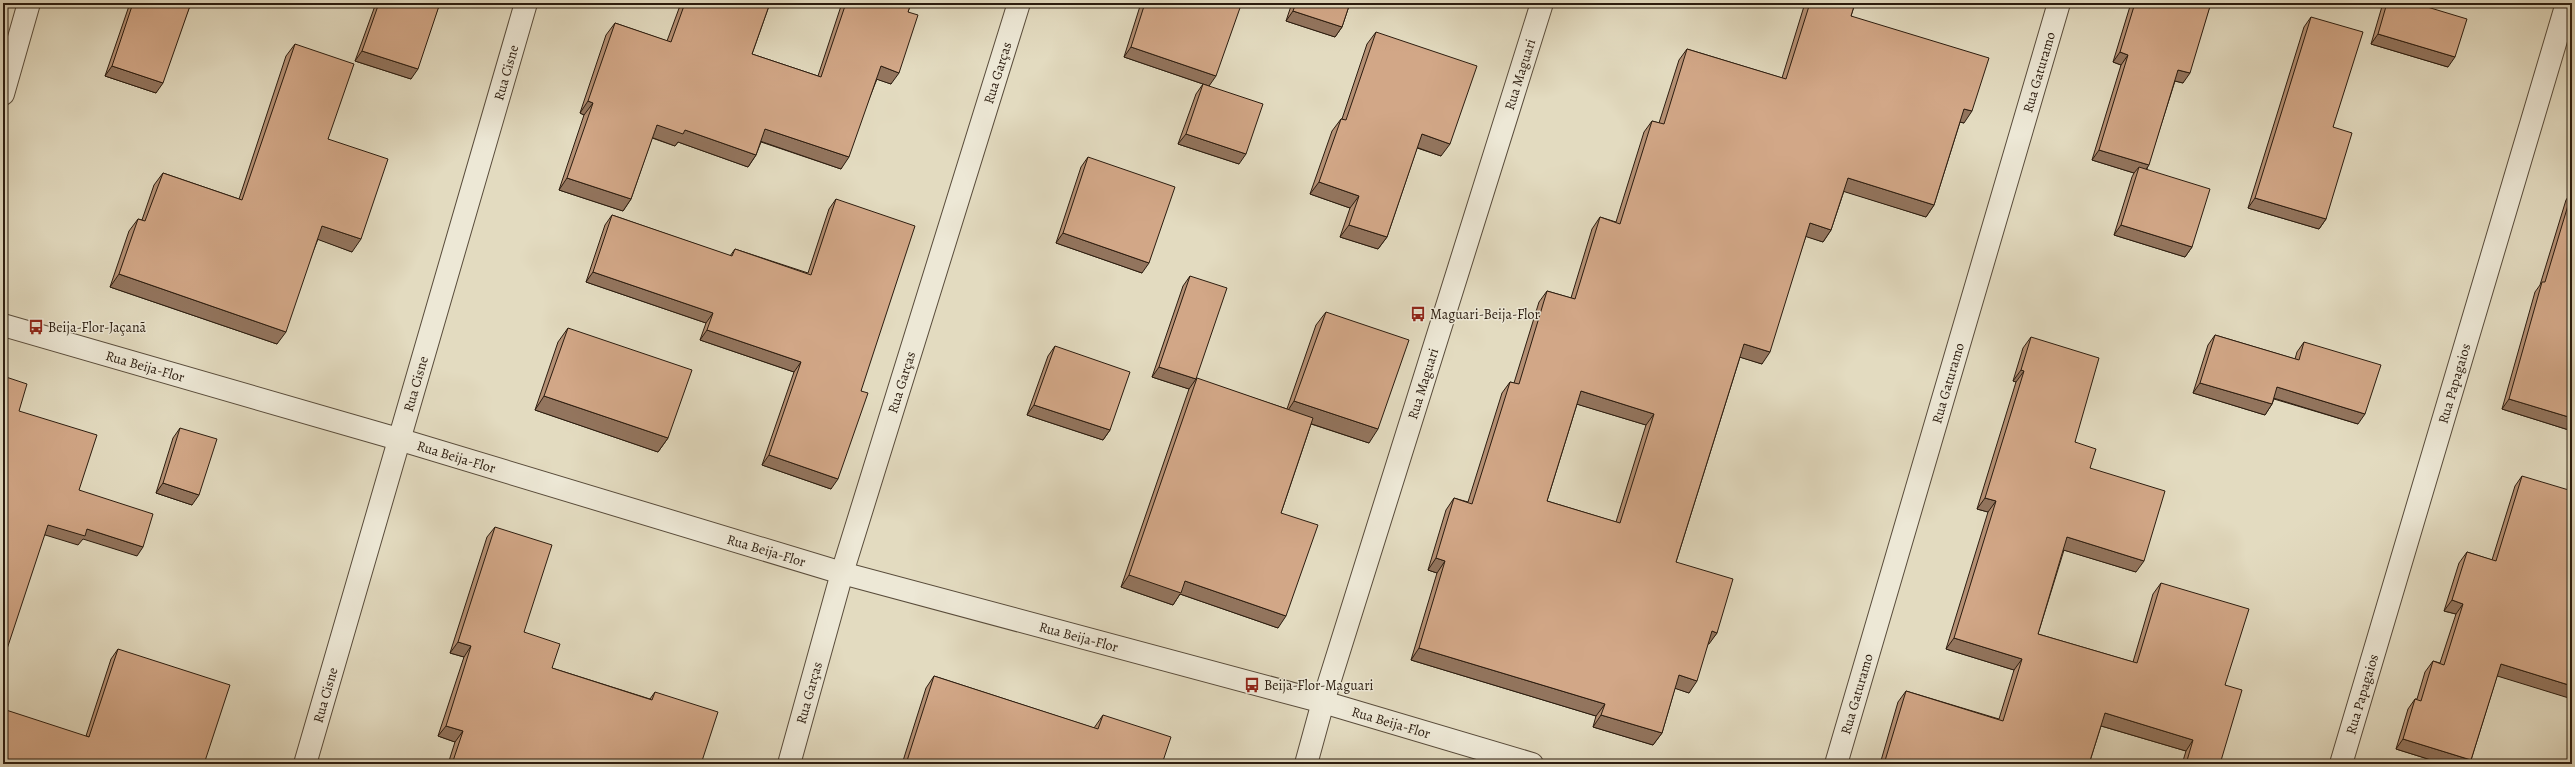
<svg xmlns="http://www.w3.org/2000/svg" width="2575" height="767" font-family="Alegreya,serif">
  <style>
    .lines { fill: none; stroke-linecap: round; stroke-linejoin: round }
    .minor-casing { stroke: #594c3b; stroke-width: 24 }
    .minor { stroke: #ede8d6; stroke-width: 22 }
    .wall { fill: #b59074; stroke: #2b1c0f; fill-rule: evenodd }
    .shaded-wall { fill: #93755e; stroke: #2b1c0f }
    .building { fill: #d2a787; stroke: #2b1c0f; fill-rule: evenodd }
    .labels { text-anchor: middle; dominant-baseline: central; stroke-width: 3; stroke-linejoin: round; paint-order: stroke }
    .street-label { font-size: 14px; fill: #2b1c0f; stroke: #ede8d6 }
    .poi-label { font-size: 14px; fill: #2b1c0f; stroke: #ede8d6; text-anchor: start }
  </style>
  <rect width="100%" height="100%" fill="#e3dbc0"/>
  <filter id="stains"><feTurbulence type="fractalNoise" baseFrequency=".005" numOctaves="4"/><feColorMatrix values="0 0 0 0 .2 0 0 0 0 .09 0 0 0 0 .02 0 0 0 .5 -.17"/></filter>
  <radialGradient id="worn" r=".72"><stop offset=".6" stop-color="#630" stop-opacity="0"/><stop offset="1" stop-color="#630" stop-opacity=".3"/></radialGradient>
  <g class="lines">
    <defs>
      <g id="minor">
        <polyline points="3,94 29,3"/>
        <path id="s1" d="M3,325l395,114 444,134 481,129 209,62"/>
        <path id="s2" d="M305,764l221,-761"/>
        <path id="s3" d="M789,764l53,-191 177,-570"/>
        <path id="s4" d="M1306,764l17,-62 219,-699"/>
        <path id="s5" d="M1836,764l223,-761"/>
        <path id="s6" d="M2341,764l226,-761"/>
      </g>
    </defs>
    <use href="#minor" class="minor-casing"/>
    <use href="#minor" class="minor"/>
  </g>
  <g class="wall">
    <polygon points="130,3 191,3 156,93 105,76"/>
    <polygon points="376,3 440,3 411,79 355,61"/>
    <polygon points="681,3 770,3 752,54 818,76 842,3 911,3 908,12 891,84 877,79 841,169 761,142 756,155 748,167 678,142 675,146 652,138 631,199 623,211 559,190 584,115 580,113 606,35 615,23 667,41"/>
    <polygon points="1141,3 1234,3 1209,86 1239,164 1178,144 1196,94 1203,84 1124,57"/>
    <polygon points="1292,3 1350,3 1342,27 1335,37 1286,21"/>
    <path d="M1805,3h50l-4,13 113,107 -4,-1 -26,83 -8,12 -82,-26 -13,39 -8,12 -17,-6 -44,128 -22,-7 -64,205 41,71 -9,11 -19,49 -14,-5 -13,45 -9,12 -60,-18 3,-11 -185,-56 26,-87 -9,-3 18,-60 8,-12 14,4 34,-109 8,-11 4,1 25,-81 8,-11 24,7 21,-69 8,-12 16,5 28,-90 8,-11 7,2 20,-63 8,-11 95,29zM1577,404l69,21 -30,97 -69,-21z"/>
    <polygon points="2131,3 2211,3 2183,83 2175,81 2147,169 2192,247 2185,257 2114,235 2132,177 2134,173 2092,160 2121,65 2113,62"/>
    <polygon points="2383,3 2425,3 2424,6 2448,67 2371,44"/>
    <polygon points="2311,17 2333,127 2326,219 2319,229 2248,208 2304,27"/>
    <polygon points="1376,32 1441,156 1417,148 1387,237 1378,249 1340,237 1350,208 1310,194 1332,131 1341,119 1342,119 1367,44"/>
    <polygon points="295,44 328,139 352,252 318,239 277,344 110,287 129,231 138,219 142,220 154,185 163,173 239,199 286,56"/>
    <polygon points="1088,157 1142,273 1056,243 1081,167"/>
    <polygon points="2572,191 2572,431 2502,409 2535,292 2540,285 2566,200"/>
    <polygon points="836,199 861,391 831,489 762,465 794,372 700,340 706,323 586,282 605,225 612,215 730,256 735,249 808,273 829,209"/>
    <polygon points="1190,276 1196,379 1287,409 1316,325 1326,312 1369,443 1311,424 1281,513 1278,628 1180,594 1173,605 1121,587 1189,389 1152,377 1183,286"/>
    <polygon points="568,328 668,438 658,452 535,410 558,342"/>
    <polygon points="2215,335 2295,359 2297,352 2304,342 2358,424 2274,399 2272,404 2265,415 2193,393 2208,345"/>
    <polygon points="2031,337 2075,442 2090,468 2136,572 2064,550 2038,634 2133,662 2153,594 2161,583 2225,685 2220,764 2182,764 2186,751 2101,726 2089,764 1880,764 1898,702 1906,691 1999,719 2014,670 1946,649 1988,512 1977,509 2016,382 2013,381 2023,348"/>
    <polygon points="1055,346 1110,430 1103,440 1027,415 1048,356"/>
    <polygon points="180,428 192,505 156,493 173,438"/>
    <polygon points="2522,476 2497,676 2471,760 2468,764 2444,764 2396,749 2408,709 2415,699 2417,699 2425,672 2433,661 2440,663 2456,614 2444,611 2459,563 2467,552 2492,560 2515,486"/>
    <polygon points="495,527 524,632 552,668 650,699 655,692 701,764 448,764 455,742 438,736 464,657 450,653 487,537"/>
    <polygon points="118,649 204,764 86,736 111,659"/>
    <polygon points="934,676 1094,728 1103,715 1162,764 902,764 926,688"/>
  </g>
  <g class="shaded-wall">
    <polygon points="1293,11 1342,27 1335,37 1286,21"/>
    <polygon points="2378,34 2455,57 2448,67 2371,44"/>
    <polygon points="1131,47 1216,76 1209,86 1124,57"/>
    <polygon points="362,51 418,69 411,79 355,61"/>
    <polygon points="2120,52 2128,55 2121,65 2113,62"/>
    <polygon points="112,66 163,83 156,93 105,76"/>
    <polygon points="881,66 899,73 891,84 873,78"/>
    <polygon points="2178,70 2190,73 2183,83 2171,80"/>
    <polygon points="588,101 593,103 584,115 580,113"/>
    <polygon points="1964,109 1972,111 1964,123 1956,121"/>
    <polygon points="657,125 685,130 756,155 748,167 678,142 675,146 648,136"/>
    <polygon points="765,129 849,157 841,169 757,140"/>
    <polygon points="1186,134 1246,154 1239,164 1178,144"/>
    <polygon points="1422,134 1450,144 1441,156 1413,146"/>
    <polygon points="2099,150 2149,165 2142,175 2139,167 2134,173 2092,160"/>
    <polygon points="567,178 631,199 623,211 559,190"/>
    <polygon points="1848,178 1934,205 1926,217 1839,190"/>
    <polygon points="1319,182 1359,196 1350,208 1310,194"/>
    <polygon points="2255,198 2326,219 2319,229 2248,208"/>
    <polygon points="1810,223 1831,230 1823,242 1801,235"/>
    <polygon points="1349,225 1387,237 1378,249 1340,237"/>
    <polygon points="2121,225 2192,247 2185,257 2114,235"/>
    <polygon points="322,226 361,239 352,252 314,238"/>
    <polygon points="1063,233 1149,263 1142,273 1056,243"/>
    <polygon points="593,272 713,313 706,323 586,282"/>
    <polygon points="119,274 286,332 277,344 110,287"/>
    <polygon points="707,330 801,362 794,372 700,340"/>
    <polygon points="1744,344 1770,352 1762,364 1736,356"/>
    <polygon points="1159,367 1196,379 1189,389 1152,377"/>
    <polygon points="2021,370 2024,371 2016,382 2013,381"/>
    <polygon points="2200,383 2272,404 2265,415 2193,393"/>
    <polygon points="2277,387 2365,414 2358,424 2270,397"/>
    <polygon points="1581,391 1654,414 1646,425 1573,403"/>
    <polygon points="544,396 668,438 658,452 535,410"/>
    <polygon points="2509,399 2572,418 2572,431 2502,409"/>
    <polygon points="1294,401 1378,429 1369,443 1285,415"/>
    <polygon points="1034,405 1110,430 1103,440 1027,415"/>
    <polygon points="769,455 838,479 831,489 762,465"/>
    <polygon points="163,483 199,495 192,505 156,493"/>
    <polygon points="1985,498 1996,501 1988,512 1977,509"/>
    <polygon points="48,525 87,529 143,547 137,556 83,539 78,545 42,534"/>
    <polygon points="2067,537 2144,561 2136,572 2060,549"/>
    <polygon points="1436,558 1445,561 1437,573 1428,570"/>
    <polygon points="1129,575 1185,581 1286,616 1278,628 1180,594 1173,605 1121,587"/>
    <polygon points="2452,600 2463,604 2456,614 2444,611"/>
    <polygon points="1712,631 1717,633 1709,644 1704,643"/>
    <polygon points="1954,638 2022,659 2014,670 1946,649"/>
    <polygon points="458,642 471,646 464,657 450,653"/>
    <polygon points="1419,648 1605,704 1596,716 1411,660"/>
    <polygon points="2501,664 2572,686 2572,699 2494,675"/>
    <polygon points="1679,675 1697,681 1689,693 1671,687"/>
    <polygon points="2105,713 2193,740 2186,751 2098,725"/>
    <polygon points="1601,715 1662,733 1653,745 1593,727"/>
    <polygon points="446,726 463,731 455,742 438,736"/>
    <polygon points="2403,739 2471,760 2468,764 2444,764 2396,749"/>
  </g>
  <g class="building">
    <polygon points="133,3 191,3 163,83 112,66"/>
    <polygon points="379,3 440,3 418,69 362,51"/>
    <polygon points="685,3 770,3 752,54 821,77 846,3 911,3 908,12 918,15 899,73 881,66 849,157 765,129 756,155 685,130 683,134 657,125 631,199 567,178 593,103 588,101 615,23 671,42"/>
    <polygon points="1145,3 1234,3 1241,5 1216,76 1131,47"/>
    <polygon points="1296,3 1350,3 1342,27 1293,11"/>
    <path d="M1810,3h45l-4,13 138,42 -17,53 -8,-2 -30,96 -86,-27 -17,52 -21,-7 -40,129 -26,-8 -68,218 57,17 -16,54 -5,-2 -15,50 -18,-6 -17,58 -61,-18 4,-11 -186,-56 26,-87 -9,-3 18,-60 18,6 38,-122 9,2 28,-93 28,8 25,-82 20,7 32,-103 12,3 23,-75 99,30zM1581,391l73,23 -34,109 -73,-22z"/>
    <polygon points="2135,3 2211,3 2190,73 2178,70 2149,165 2099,150 2128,55 2120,52"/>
    <polygon points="2387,3 2425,3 2424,6 2467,19 2455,57 2378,34"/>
    <polygon points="2311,17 2363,32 2333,127 2352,133 2326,219 2255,198"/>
    <polygon points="1376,32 1477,66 1450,144 1422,134 1387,237 1349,225 1359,196 1319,182 1341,119 1346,120"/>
    <polygon points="295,44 354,64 328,139 388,159 361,239 322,226 286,332 119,274 138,219 145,221 163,173 242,200"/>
    <polygon points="1203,84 1263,104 1246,154 1186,134"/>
    <polygon points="1088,157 1175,187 1149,263 1063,233"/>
    <polygon points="2139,167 2210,189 2192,247 2121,225"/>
    <polygon points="2572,192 2572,418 2509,399 2542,282 2545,282"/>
    <polygon points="836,199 915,226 861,391 868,393 838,479 769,455 801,362 707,330 713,313 593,272 612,215 732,256 735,249 811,275"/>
    <polygon points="1190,276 1227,288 1196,379 1159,367"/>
    <polygon points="1326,312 1409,340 1378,429 1294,401"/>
    <polygon points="568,328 692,370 668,438 544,396"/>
    <polygon points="2215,335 2299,360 2304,342 2381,365 2365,414 2277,387 2272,404 2200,383"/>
    <polygon points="2031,337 2099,358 2075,442 2096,449 2090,468 2165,491 2144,561 2067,537 2038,634 2137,663 2161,583 2249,609 2225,685 2242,690 2220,764 2186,764 2193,740 2105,713 2089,764 1884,764 1906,691 2003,721 2022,659 1954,638 1996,501 1985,498 2024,371 2021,370"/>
    <polygon points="1055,346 1130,372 1110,430 1034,405"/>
    <polygon points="3,376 27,384 19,411 97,435 79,490 153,514 143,547 87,529 85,536 48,525 3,661"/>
    <polygon points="1197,378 1313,418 1281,513 1318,525 1286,616 1185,581 1181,593 1129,575"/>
    <polygon points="180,428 217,439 199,495 163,483"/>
    <polygon points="2522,476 2572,491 2572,686 2501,664 2471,760 2403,739 2415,699 2421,701 2433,661 2444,665 2463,604 2452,600 2467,552 2496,561"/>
    <polygon points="495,527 552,545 524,632 560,644 552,668 652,700 655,692 718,712 701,764 452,764 463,731 446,726 471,646 458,642"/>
    <polygon points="118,649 230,685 204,764 3,764 3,709 89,737"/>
    <polygon points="934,676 1098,729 1103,715 1171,737 1162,764 906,764"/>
  </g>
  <defs>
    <symbol id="bus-bare" viewBox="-9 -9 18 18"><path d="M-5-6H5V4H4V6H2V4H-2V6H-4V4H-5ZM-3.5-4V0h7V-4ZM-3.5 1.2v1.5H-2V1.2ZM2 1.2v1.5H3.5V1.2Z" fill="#8f2418" stroke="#ede8d6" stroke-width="2.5" paint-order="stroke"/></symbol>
  </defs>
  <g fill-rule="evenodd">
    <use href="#bus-bare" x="1407" y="303" width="22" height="22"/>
    <use href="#bus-bare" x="25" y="316" width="22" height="22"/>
    <use href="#bus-bare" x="1241" y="674" width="22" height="22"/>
  </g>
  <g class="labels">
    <g class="street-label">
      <text stroke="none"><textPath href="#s2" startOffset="720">Rua Cisne</textPath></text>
      <text stroke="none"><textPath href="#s3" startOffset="722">Rua Garças</textPath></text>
      <text stroke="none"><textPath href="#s5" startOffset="721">Rua Gaturamo</textPath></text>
      <text stroke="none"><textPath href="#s4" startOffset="722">Rua Maguari</textPath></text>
      <text stroke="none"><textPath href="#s1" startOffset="148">Rua Beija-Flor</textPath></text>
      <text stroke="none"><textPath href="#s2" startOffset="396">Rua Cisne</textPath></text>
      <text stroke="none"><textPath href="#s3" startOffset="398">Rua Garças</textPath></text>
      <text stroke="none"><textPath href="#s4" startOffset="398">Rua Maguari</textPath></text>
      <text stroke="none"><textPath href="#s5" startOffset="397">Rua Gaturamo</textPath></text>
      <text stroke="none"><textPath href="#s6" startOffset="397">Rua Papagaios</textPath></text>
      <text stroke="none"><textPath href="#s1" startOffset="472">Rua Beija-Flor</textPath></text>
      <text stroke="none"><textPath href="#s1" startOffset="796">Rua Beija-Flor</textPath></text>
      <text stroke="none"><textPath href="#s1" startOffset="1120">Rua Beija-Flor</textPath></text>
      <text stroke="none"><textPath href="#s3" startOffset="74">Rua Garças</textPath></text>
      <text stroke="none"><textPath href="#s5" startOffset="73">Rua Gaturamo</textPath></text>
      <text stroke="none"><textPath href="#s6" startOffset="73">Rua Papagaios</textPath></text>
      <text stroke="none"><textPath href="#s2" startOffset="72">Rua Cisne</textPath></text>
      <text stroke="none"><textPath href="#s1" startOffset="1444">Rua Beija-Flor</textPath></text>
    </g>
    <g class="poi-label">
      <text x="1430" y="314">Maguari-Beija-Flor</text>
      <text x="48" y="327">Beija-Flor-Jaçanã</text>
      <text x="1264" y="685">Beija-Flor-Maguari</text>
    </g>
  </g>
  <rect width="2575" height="767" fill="none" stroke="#e3dbc0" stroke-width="16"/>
  <rect x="4" y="4" width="2567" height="759" fill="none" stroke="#2b1c0f" stroke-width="2"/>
  <rect x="8" y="8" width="2559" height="751" fill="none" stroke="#2b1c0f"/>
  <rect width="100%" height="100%" filter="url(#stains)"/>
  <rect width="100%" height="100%" fill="url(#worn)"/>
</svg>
